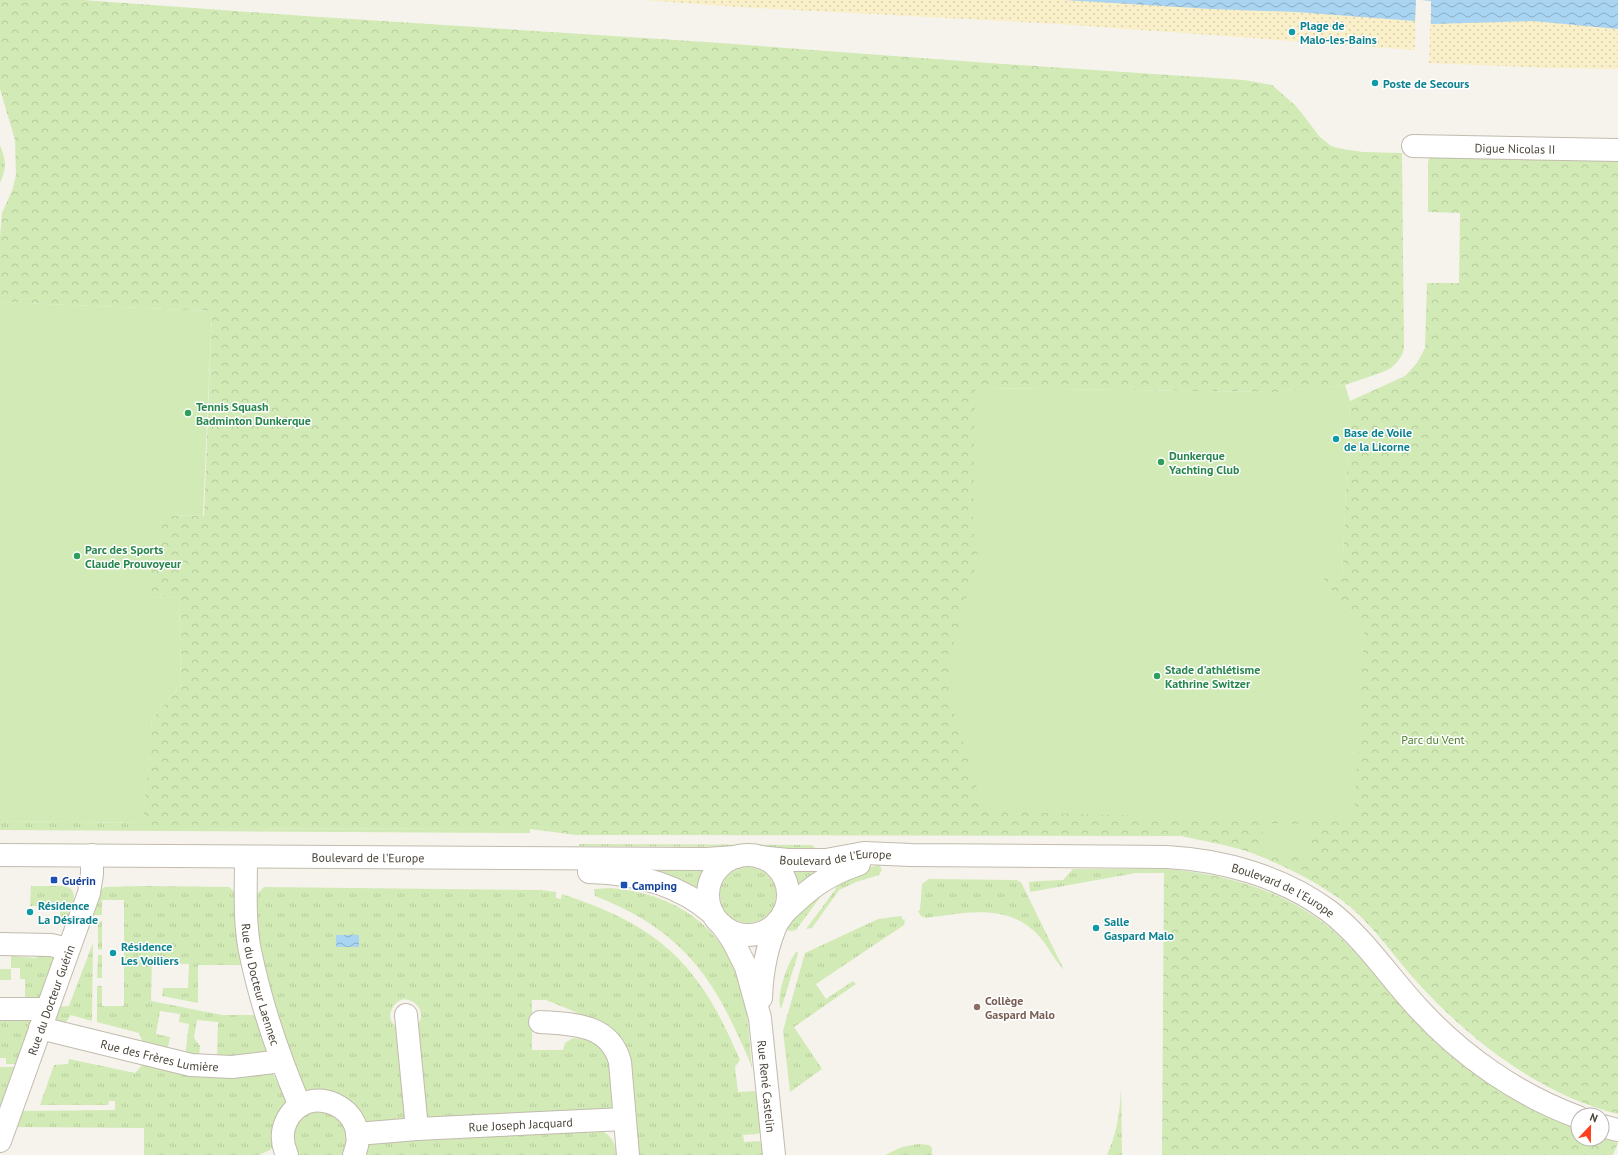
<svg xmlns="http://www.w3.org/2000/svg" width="1618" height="1155" font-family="'PT Sans',sans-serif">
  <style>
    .grass { fill: url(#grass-tufts) }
    .forest { fill: url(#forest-crowns) }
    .sand { fill: url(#sand-dots) }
    .pitch { fill: #d2eab5 }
    .water { fill: url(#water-waves) }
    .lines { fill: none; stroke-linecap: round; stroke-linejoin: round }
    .minor-casing { stroke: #c2bbae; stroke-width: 24 }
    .minor { stroke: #fff; stroke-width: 22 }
    .culture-dot { fill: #0f9aa8; stroke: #fff; stroke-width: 1.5 }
    .leisure-dot { fill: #2e9e5b; stroke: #fff; stroke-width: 1.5 }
    .transit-dot { fill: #1a4fb4; stroke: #fff; stroke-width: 1.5 }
    .education-dot { fill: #8d6e63; stroke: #fff; stroke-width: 1.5 }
    .labels { text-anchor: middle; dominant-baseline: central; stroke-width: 3; stroke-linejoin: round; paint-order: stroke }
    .culture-label { font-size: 12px; font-weight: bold; fill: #0d838f; stroke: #fff; text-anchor: start }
    .street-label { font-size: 12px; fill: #4b4439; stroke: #fff }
    .leisure-label { font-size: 12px; font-weight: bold; fill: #27864d; stroke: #fff; text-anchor: start }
    .park-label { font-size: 12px; fill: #4a7f2a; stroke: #fff }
    .transit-label { font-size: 12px; font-weight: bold; fill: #164399; stroke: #fff; text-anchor: start }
    .education-label { font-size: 12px; font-weight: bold; fill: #785e54; stroke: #fff; text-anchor: start }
  </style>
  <defs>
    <pattern id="grass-tufts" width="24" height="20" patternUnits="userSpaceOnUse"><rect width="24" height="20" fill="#d2eab5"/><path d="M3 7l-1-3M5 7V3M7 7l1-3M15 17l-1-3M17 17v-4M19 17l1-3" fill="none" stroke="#b6ca9c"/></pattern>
    <pattern id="forest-crowns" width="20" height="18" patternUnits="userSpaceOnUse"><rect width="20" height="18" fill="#d2eab5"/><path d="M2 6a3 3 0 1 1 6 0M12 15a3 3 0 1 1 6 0" fill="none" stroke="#b6ca9c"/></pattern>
    <pattern id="sand-dots" width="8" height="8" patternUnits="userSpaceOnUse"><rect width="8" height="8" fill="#f9efc9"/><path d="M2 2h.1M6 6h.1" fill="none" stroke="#d7cead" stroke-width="1.8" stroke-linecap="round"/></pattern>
    <pattern id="water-waves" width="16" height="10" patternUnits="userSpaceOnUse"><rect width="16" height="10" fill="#a9d4f2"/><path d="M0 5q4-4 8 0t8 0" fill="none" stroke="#8caec5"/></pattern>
  </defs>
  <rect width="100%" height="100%" fill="#f6f3ec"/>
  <g class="grass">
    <path d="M0,145c6,16 7,22 0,38z"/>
    <polygon points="0,821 143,823 142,828 530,829 530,833 0,830"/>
    <polygon points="579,844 812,845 820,852 756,847 579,846"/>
    <polygon points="565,863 707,869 701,884 699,895"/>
    <path d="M878,865l2,1 2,4 -3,5 -23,7 -17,8 -27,38 -6,1 29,-39c5,-16 29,-20 43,-25z"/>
    <polygon points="791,866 823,866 799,891"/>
    <circle cx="748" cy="895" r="28"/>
    <polygon points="1073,869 1164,869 1164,873 1136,873 1030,892 1029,882 1039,881 1063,880"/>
    <path d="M929,879l87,1 5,2 43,88c-9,-9 -16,-24 -25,-34 -31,-34 -74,-23 -113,-18l-5,-2 -3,-5 2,-1 2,-26z"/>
    <path d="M31,886h34c16,4 6,22 3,32h-8v-12h-30z"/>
    <polygon points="145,886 229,887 238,895 245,965 198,965 198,1003 162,996 163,988 188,988 189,964 163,963 163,959 152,959 151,1001 222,1015 256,1015 267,1050 263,1056 217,1059 218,1022 197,1020 194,1038 200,1046 199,1058 185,1057 189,1024 179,1022 180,1014 160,1011 156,1034 170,1037 167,1052 144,1046 139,1033 97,1022 97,986 102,986 102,1006 124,1006 124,900 102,900 102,915 90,915 99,891 105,887"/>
    <path d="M264,887l277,3 15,2v6l5,1 1,-5c54,18 102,40 136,88 18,24 30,51 42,78l-5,7 3,25 17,-1 1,4 4,37 -2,2 -15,1 1,7 15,-1 2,2 2,12h-126l-9,-82 -33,-53 -49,-20h-14v50h31l2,-7 8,-5 23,3 13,15 8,52 -193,12 -9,-92c12,-12 5,-27 -11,-29 -14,4 -20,22 -5,29l9,93 -44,4 -61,-37 -21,-54 -20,-74 -4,-28 -2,-37z"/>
    <path d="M611,888c62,5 114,38 131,101 7,25 7,53 10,79 -5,-14 -11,-26 -17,-39 -32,-69 -69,-105 -140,-133l-1,-7z"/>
    <polygon points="824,892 796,930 790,931 786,929 790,919"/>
    <polygon points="901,916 903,920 905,919 904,925 816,984 826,999 853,981 856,984 794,1027 822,1069 790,1092 783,1031 805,953 878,919"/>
    <polygon points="102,921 102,950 98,949 98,922"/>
    <path d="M93,943l-1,78 -21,-6 -8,11c-8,-6 -8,-10 -7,-19l13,-1z"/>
    <polygon points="37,951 53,956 54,961 41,997 38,999 25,1000 25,979 20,979 20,968 11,968 11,956 35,958 37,957"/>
    <path d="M797,951l1,3 -17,55c-6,-11 7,-49 16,-58z"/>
    <polygon points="98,955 102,955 102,978 97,978"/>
    <rect x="0" y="969" width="11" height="11"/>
    <polygon points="0,1018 30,1019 31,1021 17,1064 6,1064 6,1058 0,1058"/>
    <polygon points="69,1059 135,1073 144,1063 272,1072 286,1099 273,1147 270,1150 259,1155 144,1155 144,1128 14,1127 20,1111 115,1110 115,1101 109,1101 108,1105 40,1105 54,1065 68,1064"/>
    <polygon points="0,1067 16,1067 0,1113"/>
    <path d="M1121,1088l1,67h-15c10,-22 13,-43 14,-67z"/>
    <polygon points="314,1110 335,1114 348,1131 344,1155 295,1155 290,1136 300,1117"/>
    <path d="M596,1129c14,4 19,12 21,26h-255l4,-11z"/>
    <polygon points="918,1144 929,1145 932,1148 932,1155 885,1155 902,1147"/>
  </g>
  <g class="forest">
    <path d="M0,0h83l222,16 401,26 283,21 255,17 28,5 24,21 24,31 11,9 11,3 21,3 39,1 2,195 -2,7 -5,7 -6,6 -8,4 -38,13 -67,7 -303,-4 367,190 8,-177 55,-25 12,-13 8,-15 2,-65h32l1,-70 -32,-1v-50l3,-8 187,3v957c-77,-19 -147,-73 -200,-131 -25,-27 -47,-62 -78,-84 -28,-20 -59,-35 -91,-47 -21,-7 -45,-11 -68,-16l-533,-1h-72l-46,-6 -388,-1 10,-109 29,-34 -2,-88 -30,1 -4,-2 18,-81 41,1 8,-205 -212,-9v-65l2,-24 10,-22 4,-16 -1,-35 -15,-51z"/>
    <path d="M1164,869c63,4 130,24 177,69 33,32 59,71 93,103 43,40 91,66 144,89v9h24v-1l16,5 -5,12h-451z"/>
  </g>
  <g class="sand">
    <polygon points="643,0 1416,0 1415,46 1415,50 1059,24 738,7"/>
    <polygon points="1421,0 1618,0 1618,69 1549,68 1429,63 1431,1"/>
  </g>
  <g class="pitch">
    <polygon points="0,302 212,311 203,516 163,515 146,596 149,598 179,597 181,685 152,719 143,823 0,821"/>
    <polygon points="1345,385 1350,401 1342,578 1323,578 1364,633 1354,822 984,811 951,702 952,649 978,557 973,524 975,388 1277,392"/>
    <polygon points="1263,823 1311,825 1310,854 1262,852"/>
  </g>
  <g class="water">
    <polygon points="1065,0 1416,0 1415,21 1297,12 1211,9"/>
    <polygon points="1421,0 1618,0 1618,29 1533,21 1431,24 1431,1"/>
    <rect x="336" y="935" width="23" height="12"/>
  </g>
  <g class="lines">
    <defs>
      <g id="minor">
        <path id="s1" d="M1413,146l205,4"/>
        <path id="s2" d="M0,855l706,4 30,-2"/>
        <circle cx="748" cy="895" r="40"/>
        <path id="s3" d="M246,857c0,31 -2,64 4,94 11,53 29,106 50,155"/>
        <path id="s4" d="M760,857l28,3h38l38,-7 47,2 256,2c57,3 116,20 162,54 35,27 60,66 90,98 43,47 99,86 159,108"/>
        <path d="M589,872c45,1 89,11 124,42"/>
        <path d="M783,914c26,-25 41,-38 76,-50"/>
        <path id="s5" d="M722,925l11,16 13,26 14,51 14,137"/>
        <polyline points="0,944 51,945 68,949"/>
        <path d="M761,998c1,-27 5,-51 17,-77"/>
        <polyline points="0,1009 46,1009"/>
        <polyline points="406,1015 417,1129"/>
        <path d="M540,1022c33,2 70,2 80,40l8,93"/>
        <path id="s6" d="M40,1028l151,37 41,2 50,-6"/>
        <polyline points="1602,1126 1618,1130"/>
        <path id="s7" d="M357,1134l60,-5 207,-10"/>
        <path id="s8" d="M0,1141l89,-248 3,-19v-19"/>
        <path d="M287,1155c-5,-11 -6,-22 -1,-33 20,-44 88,-14 68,33"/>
      </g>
    </defs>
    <use href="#minor" class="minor-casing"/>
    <use href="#minor" class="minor"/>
  </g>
  <g class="culture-dot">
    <circle cx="1292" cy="32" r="4"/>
    <circle cx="1375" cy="83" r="4"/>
    <circle cx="1336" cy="439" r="4"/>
    <circle cx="30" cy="912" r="4"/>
    <circle cx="1096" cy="928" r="4"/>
    <circle cx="113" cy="953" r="4"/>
  </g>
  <g class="leisure-dot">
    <circle cx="188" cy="413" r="4"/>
    <circle cx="1161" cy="462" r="4"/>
    <circle cx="77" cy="556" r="4"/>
    <circle cx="1157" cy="676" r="4"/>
  </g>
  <g class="transit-dot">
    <rect x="50" y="876" width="8" height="8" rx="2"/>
    <rect x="620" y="881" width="8" height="8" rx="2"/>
  </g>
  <circle class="education-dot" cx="977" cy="1007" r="4"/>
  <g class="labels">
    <g class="culture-label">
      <text x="1300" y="25">Plage de<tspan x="1300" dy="14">Malo-les-Bains</tspan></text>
      <text x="1383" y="83">Poste de Secours</text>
      <text x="1344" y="432">Base de Voile<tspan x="1344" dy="14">de la Licorne</tspan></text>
      <text x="38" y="905">Résidence<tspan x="38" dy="14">La Désirade</tspan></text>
      <text x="1104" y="921">Salle<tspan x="1104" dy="14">Gaspard Malo</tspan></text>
      <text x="121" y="946">Résidence<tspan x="121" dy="14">Les Voiliers</tspan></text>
    </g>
    <g class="street-label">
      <text stroke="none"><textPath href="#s1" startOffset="102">Digue Nicolas II</textPath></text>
      <text stroke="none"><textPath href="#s4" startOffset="76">Boulevard de l'Europe</textPath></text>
      <text stroke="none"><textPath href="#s2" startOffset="368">Boulevard de l'Europe</textPath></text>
      <text stroke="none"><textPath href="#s4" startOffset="530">Boulevard de l'Europe</textPath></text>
      <text stroke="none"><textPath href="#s3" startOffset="129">Rue du Docteur Laennec</textPath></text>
      <text stroke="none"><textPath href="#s8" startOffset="150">Rue du Docteur Guérin</textPath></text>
      <text stroke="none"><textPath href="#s6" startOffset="123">Rue des Frères Lumière</textPath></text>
      <text stroke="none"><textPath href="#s5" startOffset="170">Rue René Castelin</textPath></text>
      <text stroke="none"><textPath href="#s7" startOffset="164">Rue Joseph Jacquard</textPath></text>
    </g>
    <g class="leisure-label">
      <text x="196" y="406">Tennis Squash<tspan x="196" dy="14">Badminton Dunkerque</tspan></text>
      <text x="1169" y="455">Dunkerque<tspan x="1169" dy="14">Yachting Club</tspan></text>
      <text x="85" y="549">Parc des Sports<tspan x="85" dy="14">Claude Prouvoyeur</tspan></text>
      <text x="1165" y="669">Stade d'athlétisme<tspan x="1165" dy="14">Kathrine Switzer</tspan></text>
    </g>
    <g class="park-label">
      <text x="1433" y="739">Parc du Vent</text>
    </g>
    <g class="transit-label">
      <text x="62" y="880">Guérin</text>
      <text x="632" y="885">Camping</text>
    </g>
    <g class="education-label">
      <text x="985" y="1000">Collège<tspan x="985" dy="14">Gaspard Malo</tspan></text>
    </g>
  </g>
  <g transform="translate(1590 1127) rotate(22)"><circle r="19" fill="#ffffff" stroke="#b7b4b0"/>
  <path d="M0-3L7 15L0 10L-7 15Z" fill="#fc3f1d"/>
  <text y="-6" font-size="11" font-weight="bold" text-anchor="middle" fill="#4b4439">N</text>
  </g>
</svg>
